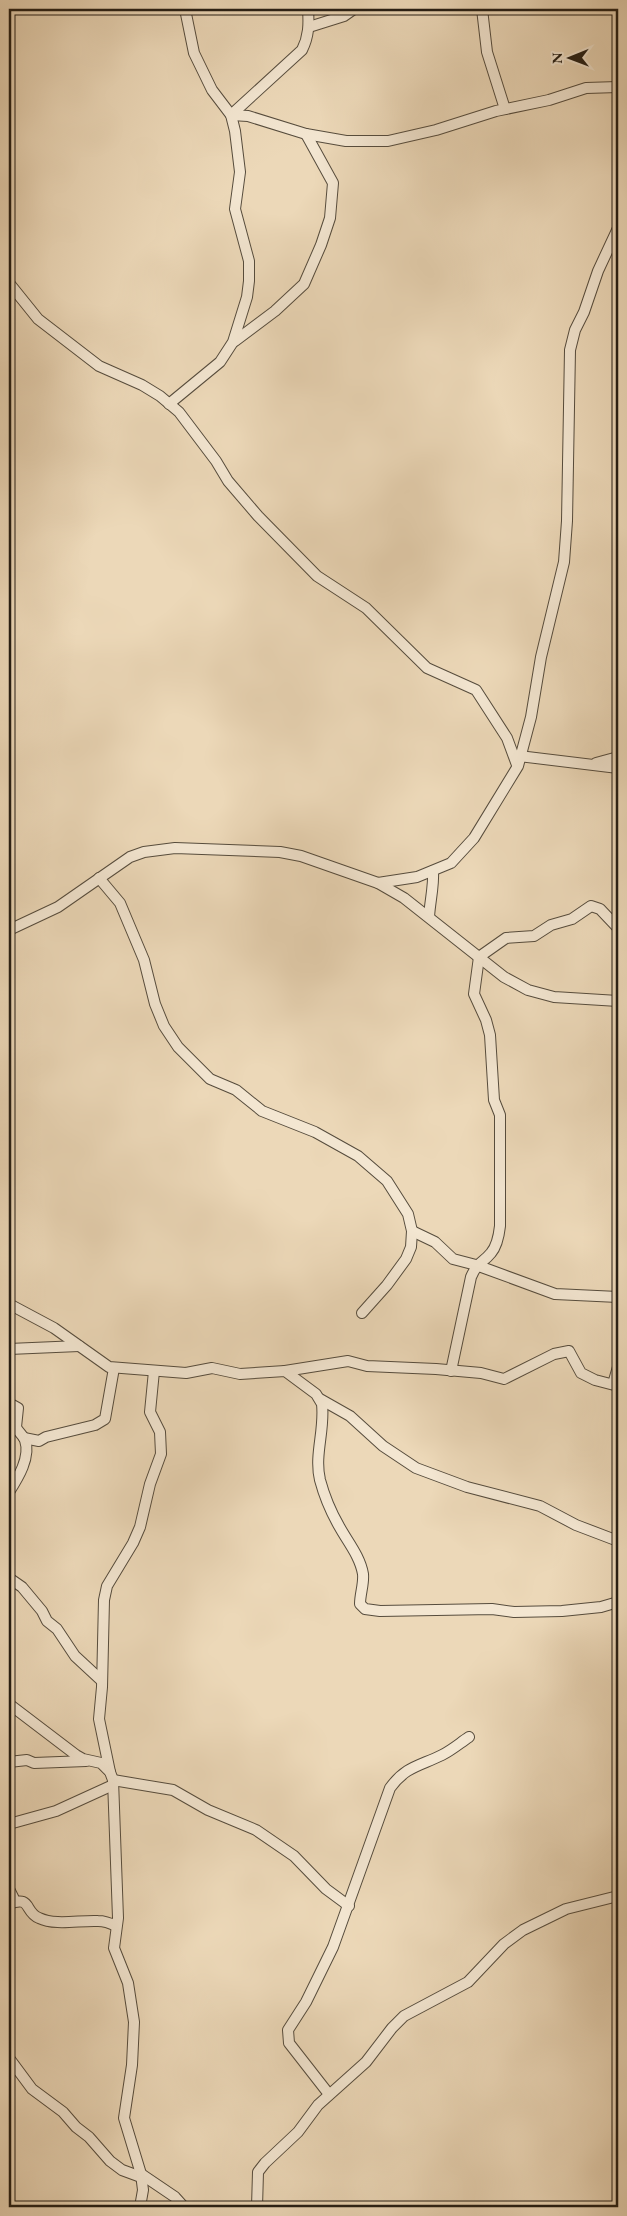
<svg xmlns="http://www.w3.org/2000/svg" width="627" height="2216" font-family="'EB Garamond',serif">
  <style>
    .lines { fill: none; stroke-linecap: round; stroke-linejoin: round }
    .street-casing { stroke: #564c3d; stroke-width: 12 }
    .street { stroke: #f3e6d1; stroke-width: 10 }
  </style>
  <rect width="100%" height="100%" fill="#ecd8b8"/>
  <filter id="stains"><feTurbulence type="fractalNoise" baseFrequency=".004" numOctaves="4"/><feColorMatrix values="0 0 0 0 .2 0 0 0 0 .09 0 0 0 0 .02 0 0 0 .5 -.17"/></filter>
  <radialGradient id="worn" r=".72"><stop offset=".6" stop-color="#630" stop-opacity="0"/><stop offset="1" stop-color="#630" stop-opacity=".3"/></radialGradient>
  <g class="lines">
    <defs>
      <g id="street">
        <polyline points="482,9 487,52 505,109"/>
        <polyline points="309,27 344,16 354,9"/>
        <polyline points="231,115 248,116 306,134 346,141 388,141 436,130 496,111 549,100 586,88 618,87"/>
        <path d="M231,115l71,-65c7,-14 7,-26 6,-41"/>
        <polyline points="9,283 38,319 99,366 142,385 160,396 179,412 216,461 228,481 258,516 317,576 366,608 427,668 476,690 507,738 517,765"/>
        <polyline points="235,341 275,311 304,284 321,245 330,218 333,183 306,134"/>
        <polyline points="169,404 220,362 233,342 247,297 249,281 249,261 235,209 240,172 235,131 231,115 212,90 194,53 185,9"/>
        <polyline points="519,756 618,768"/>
        <polyline points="596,763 618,757"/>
        <polyline points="99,878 120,903 144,960 155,1004 164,1026 178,1047 210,1079 236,1090 262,1111 315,1132 358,1156 387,1181 408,1214 412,1231 411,1247 406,1259 387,1285 362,1313"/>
        <polyline points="378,883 417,877 451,863 474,838 518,766 531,717 541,657 564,562 567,521 570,350 575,330 584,312 598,271 618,228"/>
        <path d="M429,917c1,-16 5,-31 4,-46"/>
        <polyline points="9,930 58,907 130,857 144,852 175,848 280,852 301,856 378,883 404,898 504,977 528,990 554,997 618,1001"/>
        <polyline points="412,1231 435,1242 453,1259 476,1265 555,1294 618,1297"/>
        <path d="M9,1304l45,24 55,39 77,6 26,-5 28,6 45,-3 31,23 6,10c3,26 -8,51 -2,76 4,15 11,32 19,46 8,15 21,30 24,48 1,10 -3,20 -3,30l5,5 15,2 112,-2 22,3 48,-1 39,-4 17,-5"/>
        <polyline points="9,1349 79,1346"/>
        <polyline points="285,1371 348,1361 367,1366 436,1369 481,1373 504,1379 554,1354 569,1351 581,1373 595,1380 618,1386"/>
        <path d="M451,1371l20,-94c7,-16 11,-13 20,-24 6,-7 8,-18 9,-27v-111l-6,-15 -4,-65 -4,-15 -12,-26 5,-37 27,-19 28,-2 17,-11 21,-6 19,-13 9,3 18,19"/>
        <polyline points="613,1384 618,1367"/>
        <polyline points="320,1399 350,1416 383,1446 416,1468 467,1487 540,1506 576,1525 618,1541"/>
        <path d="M9,1403l9,5 -2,19c2,5 7,8 9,13 6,17 -7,38 -16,52"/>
        <polyline points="24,1438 39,1441 46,1437 95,1425 105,1419 114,1368"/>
        <polyline points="9,1578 22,1587 42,1611 47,1621 57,1629 75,1656 102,1681"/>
        <polyline points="9,1704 76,1755 83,1759 101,1763 110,1772 113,1780 118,1918 114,1948 128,1983 134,2022 132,2065 124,2118 141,2174 143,2190 140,2207"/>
        <polyline points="9,1762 27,1760 34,1763 86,1761"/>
        <polyline points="110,1772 99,1719 102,1687 104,1600 107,1586 133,1543 140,1527 150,1484 161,1454 160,1432 150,1412 154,1371"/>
        <polyline points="113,1780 173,1790 208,1810 256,1830 294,1856 326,1889 349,1906"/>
        <polyline points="9,1824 56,1811 113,1785"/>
        <polyline points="9,1889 15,1901"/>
        <path d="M9,1904c23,-9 15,8 30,14 17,8 40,2 59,3 6,0 12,2 18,5"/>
        <polyline points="9,2058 32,2089 63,2112 76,2127 89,2137 110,2161 122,2170 141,2177"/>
        <path d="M328,2093l-39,-50 -1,-13 18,-28 27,-55 57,-159c16,-22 30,-22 52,-33 10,-5 18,-12 27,-18"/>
        <polyline points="141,2174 175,2197 184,2207"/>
        <polyline points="9,2203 12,2207"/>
        <polyline points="257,2207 258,2172 265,2163 298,2132 318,2105 366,2062 392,2028 404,2016 468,1982 504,1944 523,1930 566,1909 618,1896"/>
      </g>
    </defs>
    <use href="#street" class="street-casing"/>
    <use href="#street" class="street"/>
  </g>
  <rect width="627" height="2216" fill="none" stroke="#ecd8b8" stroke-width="30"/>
  <rect x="10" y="10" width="607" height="2196" fill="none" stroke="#241d14" stroke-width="2.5"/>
  <rect x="15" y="15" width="597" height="2186" fill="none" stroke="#241d14"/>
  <g transform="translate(570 58) rotate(269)" stroke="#f3e6d1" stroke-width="4" paint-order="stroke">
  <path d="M0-4L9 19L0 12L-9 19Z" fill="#241d14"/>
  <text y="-8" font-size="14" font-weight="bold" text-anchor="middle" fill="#241d14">N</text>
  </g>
  <rect width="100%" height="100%" filter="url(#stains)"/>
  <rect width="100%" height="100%" fill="url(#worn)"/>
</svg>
